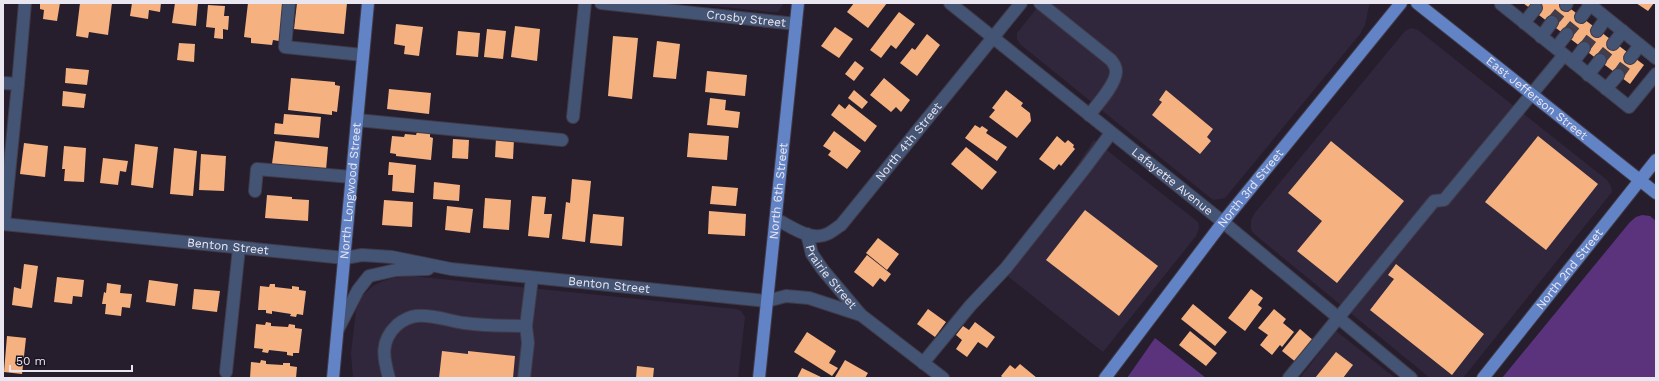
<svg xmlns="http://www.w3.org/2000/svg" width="1659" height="381" font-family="'Work Sans',sans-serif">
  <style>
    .built { fill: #31273c }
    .green { fill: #5a337c }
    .building { fill: #f5b280 }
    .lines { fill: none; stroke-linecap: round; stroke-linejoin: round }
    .minor-tunnel { stroke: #433c4a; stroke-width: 12; stroke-dasharray: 12 6; stroke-linecap: butt }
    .minor-casing { stroke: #413a48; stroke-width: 14 }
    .major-casing { stroke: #413a48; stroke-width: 14 }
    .minor { stroke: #435474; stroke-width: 12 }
    .major { stroke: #6284c6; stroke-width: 12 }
    .labels { text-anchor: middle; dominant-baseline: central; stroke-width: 4; stroke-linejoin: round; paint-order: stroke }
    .street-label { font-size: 12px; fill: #eae6f0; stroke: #1c1523 }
  </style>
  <rect width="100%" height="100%" fill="#261e2d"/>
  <g class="built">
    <polygon points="687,3 784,3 778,12 771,12"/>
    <polygon points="1041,3 1369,3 1369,6 1365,25 1360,34 1225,198 1213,200 1021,45 1017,39 1017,33"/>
    <polygon points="1411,28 1418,30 1607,180 1611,186 1612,192 1463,378 1430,378 1253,233 1251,229 1251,220 1254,214 1405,31"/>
    <polygon points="1094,140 1198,222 1199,228 1196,236 1103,352 1005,274"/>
    <polygon points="411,276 736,309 741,311 745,317 738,378 353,378 351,353 356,310 363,295 373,286 383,281 393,278"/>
    <polygon points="1336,331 1395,378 1300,378"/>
  </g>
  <g class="green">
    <polygon points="1642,215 1650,216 1656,221 1656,378 1502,378 1630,222 1636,217"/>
    <polygon points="1155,338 1206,378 1127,378"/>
  </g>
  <g class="building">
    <polygon points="40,3 60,3 57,21 43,19 44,10 40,9"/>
    <polygon points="80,3 112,3 108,35 89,32 88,38 76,36"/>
    <polygon points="132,3 161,3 160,12 149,10 148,19 130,16"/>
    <polygon points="175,3 198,3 196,26 172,23"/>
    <polygon points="248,3 284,3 279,41 273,40 272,45 251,43 251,38 244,37"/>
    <polygon points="297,3 347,3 344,34 294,29"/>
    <polygon points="854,3 887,3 868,28 847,12"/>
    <polygon points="1523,3 1563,3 1644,65 1630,84"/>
    <polygon points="1636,3 1654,3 1648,11"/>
    <polygon points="208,5 225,6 224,16 229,16 228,30 223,29 223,39 214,38 215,28 206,27"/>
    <polygon points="899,12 915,24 896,49 891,45 881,58 870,50"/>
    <polygon points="396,24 423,27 419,56 404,54 405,46 394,44"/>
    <polygon points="515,26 540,29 537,61 511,57"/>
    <polygon points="835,27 853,39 839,58 821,46"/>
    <polygon points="487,29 506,31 503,59 484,57"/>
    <polygon points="458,31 480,33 478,57 456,55"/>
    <polygon points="927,34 940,45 917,76 900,63 912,48 915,50"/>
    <polygon points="613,36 638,38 632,99 608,96"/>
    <polygon points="657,41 680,44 676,79 653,77"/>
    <polygon points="179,43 195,44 194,62 177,60"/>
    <polygon points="855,61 864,68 854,81 845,74"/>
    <polygon points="66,68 89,70 87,85 65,83"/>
    <polygon points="707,71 747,75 745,96 705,92"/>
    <polygon points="291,78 335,82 335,85 340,86 337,112 332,111 332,115 288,110"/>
    <polygon points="884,78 910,100 901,112 896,107 891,112 870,95"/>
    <polygon points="389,89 431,93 429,114 387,109"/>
    <polygon points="854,90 868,102 862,109 848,98"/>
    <polygon points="1006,90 1023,103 1021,106 1030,113 1031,121 1017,138 989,117 995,110 992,108"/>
    <polygon points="1166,90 1213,129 1207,137 1211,141 1200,154 1152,115 1162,102 1159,100"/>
    <polygon points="63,91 86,94 84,108 62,106"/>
    <polygon points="710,98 726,100 725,110 740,112 738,128 707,125"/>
    <polygon points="839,104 845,109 849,104 877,126 865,142 831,115"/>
    <polygon points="284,114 321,117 319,138 274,134 275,123 283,124"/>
    <polygon points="975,125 980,128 982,126 988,130 986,133 1007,147 997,161 965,138"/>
    <polygon points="834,131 861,151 847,169 828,155 831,151 823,146"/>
    <polygon points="417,132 430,133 430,137 433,138 431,160 396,156 396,154 390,153 392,136 404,137 405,134 416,135"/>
    <polygon points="689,133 729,136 727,160 687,157"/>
    <polygon points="1057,136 1065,143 1068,140 1074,145 1073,147 1075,149 1061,166 1059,164 1054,170 1039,159"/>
    <polygon points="1538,136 1598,184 1546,250 1485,202"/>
    <polygon points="496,138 514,139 513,159 495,157"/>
    <polygon points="453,139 469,140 468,159 452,158"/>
    <polygon points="275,141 328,147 326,170 272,164"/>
    <polygon points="1331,141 1404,201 1337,283 1297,251 1322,221 1288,193"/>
    <polygon points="24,143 48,146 45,177 20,174"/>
    <polygon points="135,144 158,147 153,188 131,185"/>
    <polygon points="64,146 86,148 84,182 64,181 65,169 62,169"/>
    <polygon points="966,147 997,172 982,190 951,164"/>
    <polygon points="174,148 197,151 193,196 170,194"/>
    <polygon points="201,154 226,156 224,191 199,190"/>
    <polygon points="103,158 128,161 126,172 120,171 118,185 100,183"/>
    <polygon points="389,162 416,165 414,193 392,191 393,175 388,175"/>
    <polygon points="572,179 591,181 585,242 562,239 566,202 570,203"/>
    <polygon points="434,182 460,185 459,201 433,199"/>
    <polygon points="712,186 738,188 736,206 710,204"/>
    <polygon points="267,195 292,197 292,199 309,200 308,221 265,218"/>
    <polygon points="532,196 546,197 544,214 552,214 549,238 528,236"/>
    <polygon points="485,198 511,200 509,230 483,228"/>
    <polygon points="384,200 413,202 412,227 382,225"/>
    <polygon points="447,206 473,209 470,233 445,230"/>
    <polygon points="1085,210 1158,266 1119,316 1046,260"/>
    <polygon points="709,211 746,214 745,236 708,234"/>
    <polygon points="593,214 624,217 622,246 590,243"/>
    <polygon points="878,238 899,254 887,270 866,253"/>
    <polygon points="867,255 891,274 885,282 880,278 873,287 854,272"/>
    <polygon points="24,264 38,266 32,308 12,305 14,287 21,289"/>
    <polygon points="1396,264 1484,334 1452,375 1370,310 1394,279 1388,275"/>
    <polygon points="57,277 84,280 82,297 73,296 72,304 54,302"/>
    <polygon points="149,280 178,284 175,306 146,302"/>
    <polygon points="107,283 121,285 120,293 132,294 130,308 122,307 121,316 105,314 106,304 102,304 104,292 106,293"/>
    <polygon points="270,284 275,284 275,287 292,289 292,286 299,287 299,290 306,291 303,315 297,314 296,317 290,316 291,314 272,311 272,314 266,313 266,310 258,310 260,286 269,287"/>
    <polygon points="194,289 220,291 217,312 192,309"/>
    <polygon points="1251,289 1263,298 1258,305 1262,308 1245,331 1228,318"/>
    <polygon points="1193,304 1227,332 1215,346 1181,319"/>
    <polygon points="928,309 946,322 935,337 917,324"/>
    <polygon points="1274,309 1286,319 1283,323 1294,332 1282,347 1280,345 1272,355 1260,345 1268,335 1258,328"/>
    <polygon points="266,322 271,323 271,326 288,327 289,324 295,325 295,328 302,329 299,353 293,353 293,356 287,355 287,352 269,350 268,353 262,352 263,349 254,348 256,324 265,325"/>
    <polygon points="975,322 995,337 987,348 978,342 967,357 956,349 962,340 956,335 963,326 969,330"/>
    <polygon points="1300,329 1314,341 1297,363 1282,351"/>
    <polygon points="1190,331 1217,353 1206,366 1179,345"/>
    <polygon points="807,332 836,351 829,363 838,368 832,376 794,352"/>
    <polygon points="7,336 26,338 22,374 4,372"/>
    <polygon points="442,351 468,354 468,351 515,356 513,378 439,378"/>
    <polygon points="1336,352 1353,365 1343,378 1315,378"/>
    <polygon points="261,360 266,361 266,364 283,365 283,363 290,363 290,366 297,367 296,378 250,378 251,362 260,363"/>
    <polygon points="845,360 868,373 865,378 835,377"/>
    <polygon points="1020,364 1037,378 1003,378 1001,376 1010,365 1015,369"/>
    <polygon points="637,366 654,368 653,378 636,378"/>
    <polygon points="802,368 823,378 797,378"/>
  </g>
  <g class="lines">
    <g class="minor-tunnel">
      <polyline points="1552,22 1566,5"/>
      <polyline points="1567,34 1581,17"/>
      <polyline points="1584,48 1597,31"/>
      <polyline points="1600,60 1613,44"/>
      <polyline points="1618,75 1630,58"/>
    </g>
    <defs>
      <g id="minor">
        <polyline points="289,3 285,47 363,55"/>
        <path id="s1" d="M601,3l195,21"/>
        <path id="s2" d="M950,3l273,219 188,156"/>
        <path d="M1040,3l71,57c3,4 5,6 5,11 1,12 -19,34 -27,44"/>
        <polyline points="1503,3 1501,4 1629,107 1656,74"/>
        <polyline points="1588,3 1656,58"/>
        <polyline points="1566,5 1567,3"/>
        <polyline points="1581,17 1590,5"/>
        <polyline points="1524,23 1536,8"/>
        <polyline points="1597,31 1606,18"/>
        <polyline points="1541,37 1552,22"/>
        <polyline points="1613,44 1623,31"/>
        <polyline points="1556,48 1567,34"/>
        <polyline points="1630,58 1640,45"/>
        <polyline points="1573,62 1584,48"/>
        <polyline points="1588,75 1600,60"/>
        <polyline points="3,83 18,84 4,224"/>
        <polyline points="18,84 25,3"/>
        <polyline points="1606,89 1618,75"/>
        <polyline points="573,117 585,3"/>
        <polyline points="357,120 562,140"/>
        <polyline points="255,191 257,169 352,177"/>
        <path id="s3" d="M776,219c14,7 35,23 51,15 5,-2 9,-6 14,-9l180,-222"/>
        <path id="s4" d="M3,224l342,34 17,-3 30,2 59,12 316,32 19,-5 23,2 52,17"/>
        <path id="s5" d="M807,234l5,20 11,16 38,45 82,63"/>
        <polyline points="338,329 358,290 369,276 396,270 428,269"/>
        <polyline points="923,363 970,306 1006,268 1085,168 1111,133"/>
        <polyline points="226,372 239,248"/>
        <path d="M389,378c-6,-21 -9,-37 8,-53 6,-5 12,-8 19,-9 16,-2 33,5 48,7 21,3 41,3 62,3"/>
        <polyline points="524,378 528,343 526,326 532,278"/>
        <polyline points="1289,378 1434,201 1444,200 1564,55"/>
      </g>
      <g id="major">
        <path id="s6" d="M1417,3l239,190"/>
        <path id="s7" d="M333,378l35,-375"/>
        <path id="s8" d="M759,378l39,-375"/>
        <path id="s9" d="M1105,378l118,-156 178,-219"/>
        <path id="s10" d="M1483,378l173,-218"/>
      </g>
    </defs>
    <use href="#minor" class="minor-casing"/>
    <use href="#major" class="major-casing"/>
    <use href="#minor" class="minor"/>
    <use href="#major" class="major"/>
  </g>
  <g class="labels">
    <g class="street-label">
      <text stroke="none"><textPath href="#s1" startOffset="146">Crosby Street</textPath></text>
      <text stroke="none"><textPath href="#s6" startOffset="153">East Jefferson Street</textPath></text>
      <text stroke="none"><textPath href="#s3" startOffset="179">North 4th Street</textPath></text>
      <text stroke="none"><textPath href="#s2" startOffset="285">Lafayette Avenue</textPath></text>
      <text stroke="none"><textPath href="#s9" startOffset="239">North 3rd Street</textPath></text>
      <text stroke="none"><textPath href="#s7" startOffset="188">North Longwood Street</textPath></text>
      <text stroke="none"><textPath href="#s8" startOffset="188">North 6th Street</textPath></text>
      <text stroke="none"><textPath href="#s4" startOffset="226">Benton Street</textPath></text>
      <text stroke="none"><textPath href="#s10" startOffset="139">North 2nd Street</textPath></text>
      <text stroke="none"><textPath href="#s5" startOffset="50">Prairie Street</textPath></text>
      <text stroke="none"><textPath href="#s4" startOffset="610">Benton Street</textPath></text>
    </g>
  </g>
  <rect width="1659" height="381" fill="none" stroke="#eae6f0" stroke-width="8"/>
  <path d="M10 365v6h122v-6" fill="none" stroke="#eae6f0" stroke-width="2"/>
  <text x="16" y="365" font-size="12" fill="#eae6f0" stroke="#1c1523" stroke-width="3" paint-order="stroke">50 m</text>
</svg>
